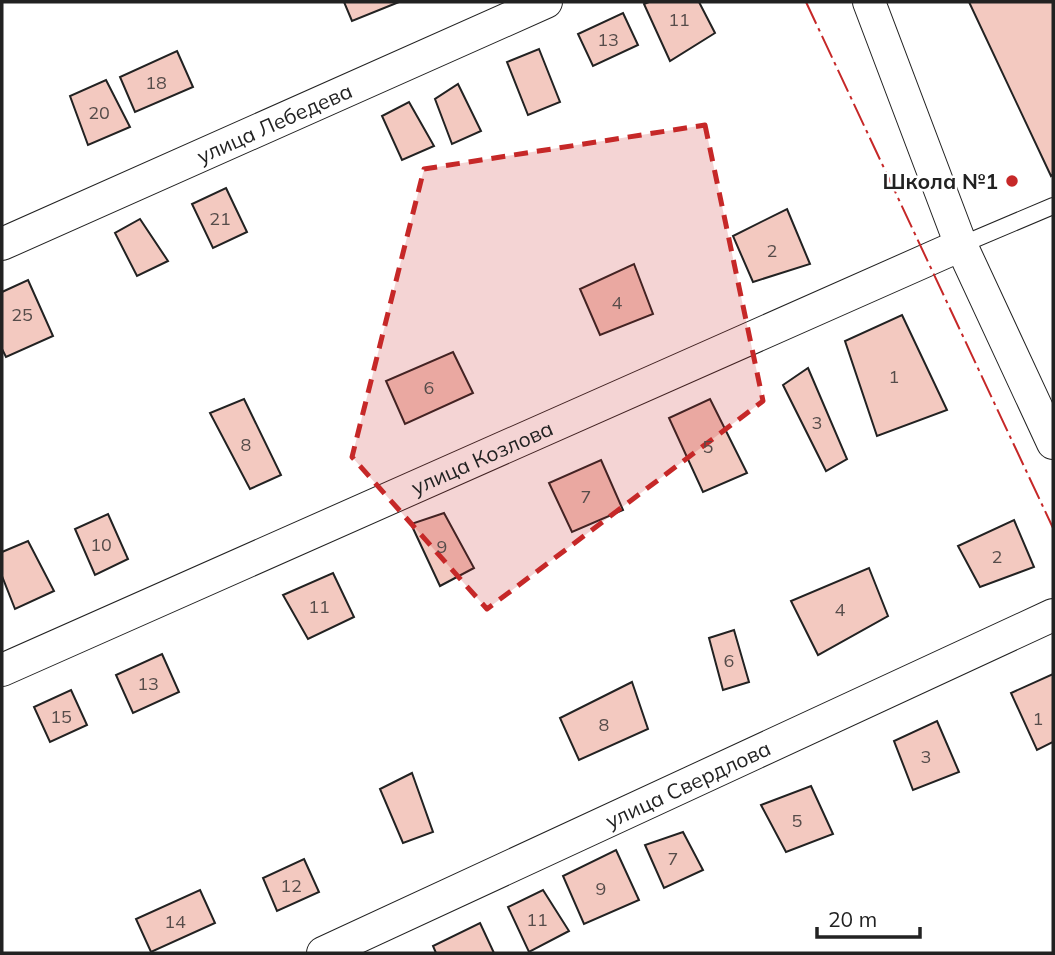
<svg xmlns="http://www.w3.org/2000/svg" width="1055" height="955" font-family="Mulish,sans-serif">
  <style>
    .building { fill: #f3c9c0; stroke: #222; stroke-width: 2 }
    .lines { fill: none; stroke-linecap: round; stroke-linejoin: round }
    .service-casing { stroke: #222; stroke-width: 18 }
    .minor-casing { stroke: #222; stroke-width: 34 }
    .service { stroke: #fff; stroke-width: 16 }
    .minor { stroke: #fff; stroke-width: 32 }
    .power { stroke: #c62828; stroke-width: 2; stroke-dasharray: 24 5 3.5 5; stroke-linecap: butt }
    .marked { fill: #c62828; fill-opacity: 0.2; stroke: #c62828; stroke-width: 5; stroke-dasharray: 14 9; stroke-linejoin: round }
    .poi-dot { fill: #c62828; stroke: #fff; stroke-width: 2.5 }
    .labels { text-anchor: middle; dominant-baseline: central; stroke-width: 5; stroke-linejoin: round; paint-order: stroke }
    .number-label { font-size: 18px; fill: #564c4a }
    .street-label { font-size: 21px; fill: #222; stroke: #fff }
    .poi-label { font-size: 21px; font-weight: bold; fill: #222; stroke: #fff; text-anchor: end }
  </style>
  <rect width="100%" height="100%" fill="#fff"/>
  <g class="building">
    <polygon points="344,2 399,2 352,21"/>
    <polygon points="649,2 699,2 715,33 670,61 644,4"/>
    <polygon points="969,2 1053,2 1053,174 1051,176"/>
    <polygon points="623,13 638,45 593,66 578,34"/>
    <polygon points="539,49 560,102 528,115 507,62"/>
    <polygon points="177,51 193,87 135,112 120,77"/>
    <polygon points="106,80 130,127 88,145 70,96"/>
    <polygon points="458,84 481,131 452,144 435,99"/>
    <polygon points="409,102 434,146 402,160 382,116"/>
    <polygon points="226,188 247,232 213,248 192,204"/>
    <polygon points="787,209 810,264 753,282 733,236"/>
    <polygon points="140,219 168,261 137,276 115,233"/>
    <polygon points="634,264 653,314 600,335 580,289"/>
    <polygon points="28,280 53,336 6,357 2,349 2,292"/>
    <polygon points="902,315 947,410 877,436 845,341"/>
    <polygon points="453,352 473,393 405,424 386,381"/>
    <polygon points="808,368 847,459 826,471 783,385"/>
    <polygon points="244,399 281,475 250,489 210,413"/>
    <polygon points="710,399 747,473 703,492 669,418"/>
    <polygon points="601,460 623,510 572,532 549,483"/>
    <polygon points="444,513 474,568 440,586 411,524"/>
    <polygon points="108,514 128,559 95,575 75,529"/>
    <polygon points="1014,520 1034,567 980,587 958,546"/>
    <polygon points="28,541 54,591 15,609 2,576 2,552"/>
    <polygon points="869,568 888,616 818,655 791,601"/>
    <polygon points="333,573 354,617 308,639 283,595"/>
    <polygon points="734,630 749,682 723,690 709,638"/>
    <polygon points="162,654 179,692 133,713 116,675"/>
    <polygon points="1053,674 1053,742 1037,750 1011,693"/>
    <polygon points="632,682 648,729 579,760 560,718"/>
    <polygon points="71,690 87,725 50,742 34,707"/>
    <polygon points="937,721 959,772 913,790 894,741"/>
    <polygon points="412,773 433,832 403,843 380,789"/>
    <polygon points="811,786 833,834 786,852 761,805"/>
    <polygon points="683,832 703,870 664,888 645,845"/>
    <polygon points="616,850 639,900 584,924 563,876"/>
    <polygon points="304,859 319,892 277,911 263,878"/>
    <polygon points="200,890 215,923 151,952 136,919"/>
    <polygon points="543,890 569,931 529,952 508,907"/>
    <polygon points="480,923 494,953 436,953 433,946"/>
  </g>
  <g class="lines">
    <defs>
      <polyline id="service" points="961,245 1053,206"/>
      <g id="minor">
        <polyline points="869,2 961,245 1053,443"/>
        <path id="s1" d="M2,244l544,-242"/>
        <path id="s2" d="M2,670l959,-425"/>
        <path id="s3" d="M323,953l730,-338"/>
      </g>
    </defs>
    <use href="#service" class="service-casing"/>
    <use href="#minor" class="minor-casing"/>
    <use href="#service" class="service"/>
    <use href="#minor" class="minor"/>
    <polyline class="power" points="806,2 1053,528"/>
  </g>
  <path class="marked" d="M705,125l58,276 -276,208 -135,-152 72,-288z"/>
  <circle class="poi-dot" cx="1012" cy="181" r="7"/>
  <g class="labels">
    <g class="number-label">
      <text x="679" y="19">11</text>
      <text x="608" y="39">13</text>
      <text x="156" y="82">18</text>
      <text x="99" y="112">20</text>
      <text x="220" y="218">21</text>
      <text x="772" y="250">2</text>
      <text x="617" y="302">4</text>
      <text x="22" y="314">25</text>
      <text x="894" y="376">1</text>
      <text x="429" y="387">6</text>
      <text x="817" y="422">3</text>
      <text x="246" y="444">8</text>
      <text x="708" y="446">5</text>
      <text x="586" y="496">7</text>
      <text x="101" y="544">10</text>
      <text x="442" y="546">9</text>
      <text x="997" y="556">2</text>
      <text x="319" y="606">11</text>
      <text x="840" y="609">4</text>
      <text x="729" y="660">6</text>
      <text x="148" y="683">13</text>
      <text x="61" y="716">15</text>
      <text x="1038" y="718">1</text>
      <text x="604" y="724">8</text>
      <text x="926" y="756">3</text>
      <text x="797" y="820">5</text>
      <text x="673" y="858">7</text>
      <text x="291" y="885">12</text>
      <text x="601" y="888">9</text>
      <text x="537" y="919">11</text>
      <text x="175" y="921">14</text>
    </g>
    <g class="street-label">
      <text stroke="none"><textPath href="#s1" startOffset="298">улица Лебедева</textPath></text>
      <text stroke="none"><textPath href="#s2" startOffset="525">улица Козлова</textPath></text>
      <text stroke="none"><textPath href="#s3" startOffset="402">улица Свердлова</textPath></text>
    </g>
    <g class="poi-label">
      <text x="998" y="181">Школа №1</text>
    </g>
  </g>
  <rect width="1055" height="955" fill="none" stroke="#222222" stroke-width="7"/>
  <path d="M817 927v10h103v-10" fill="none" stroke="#222222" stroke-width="3.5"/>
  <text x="828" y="927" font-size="21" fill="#222222" stroke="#ffffff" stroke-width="5" paint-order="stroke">20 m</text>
</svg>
